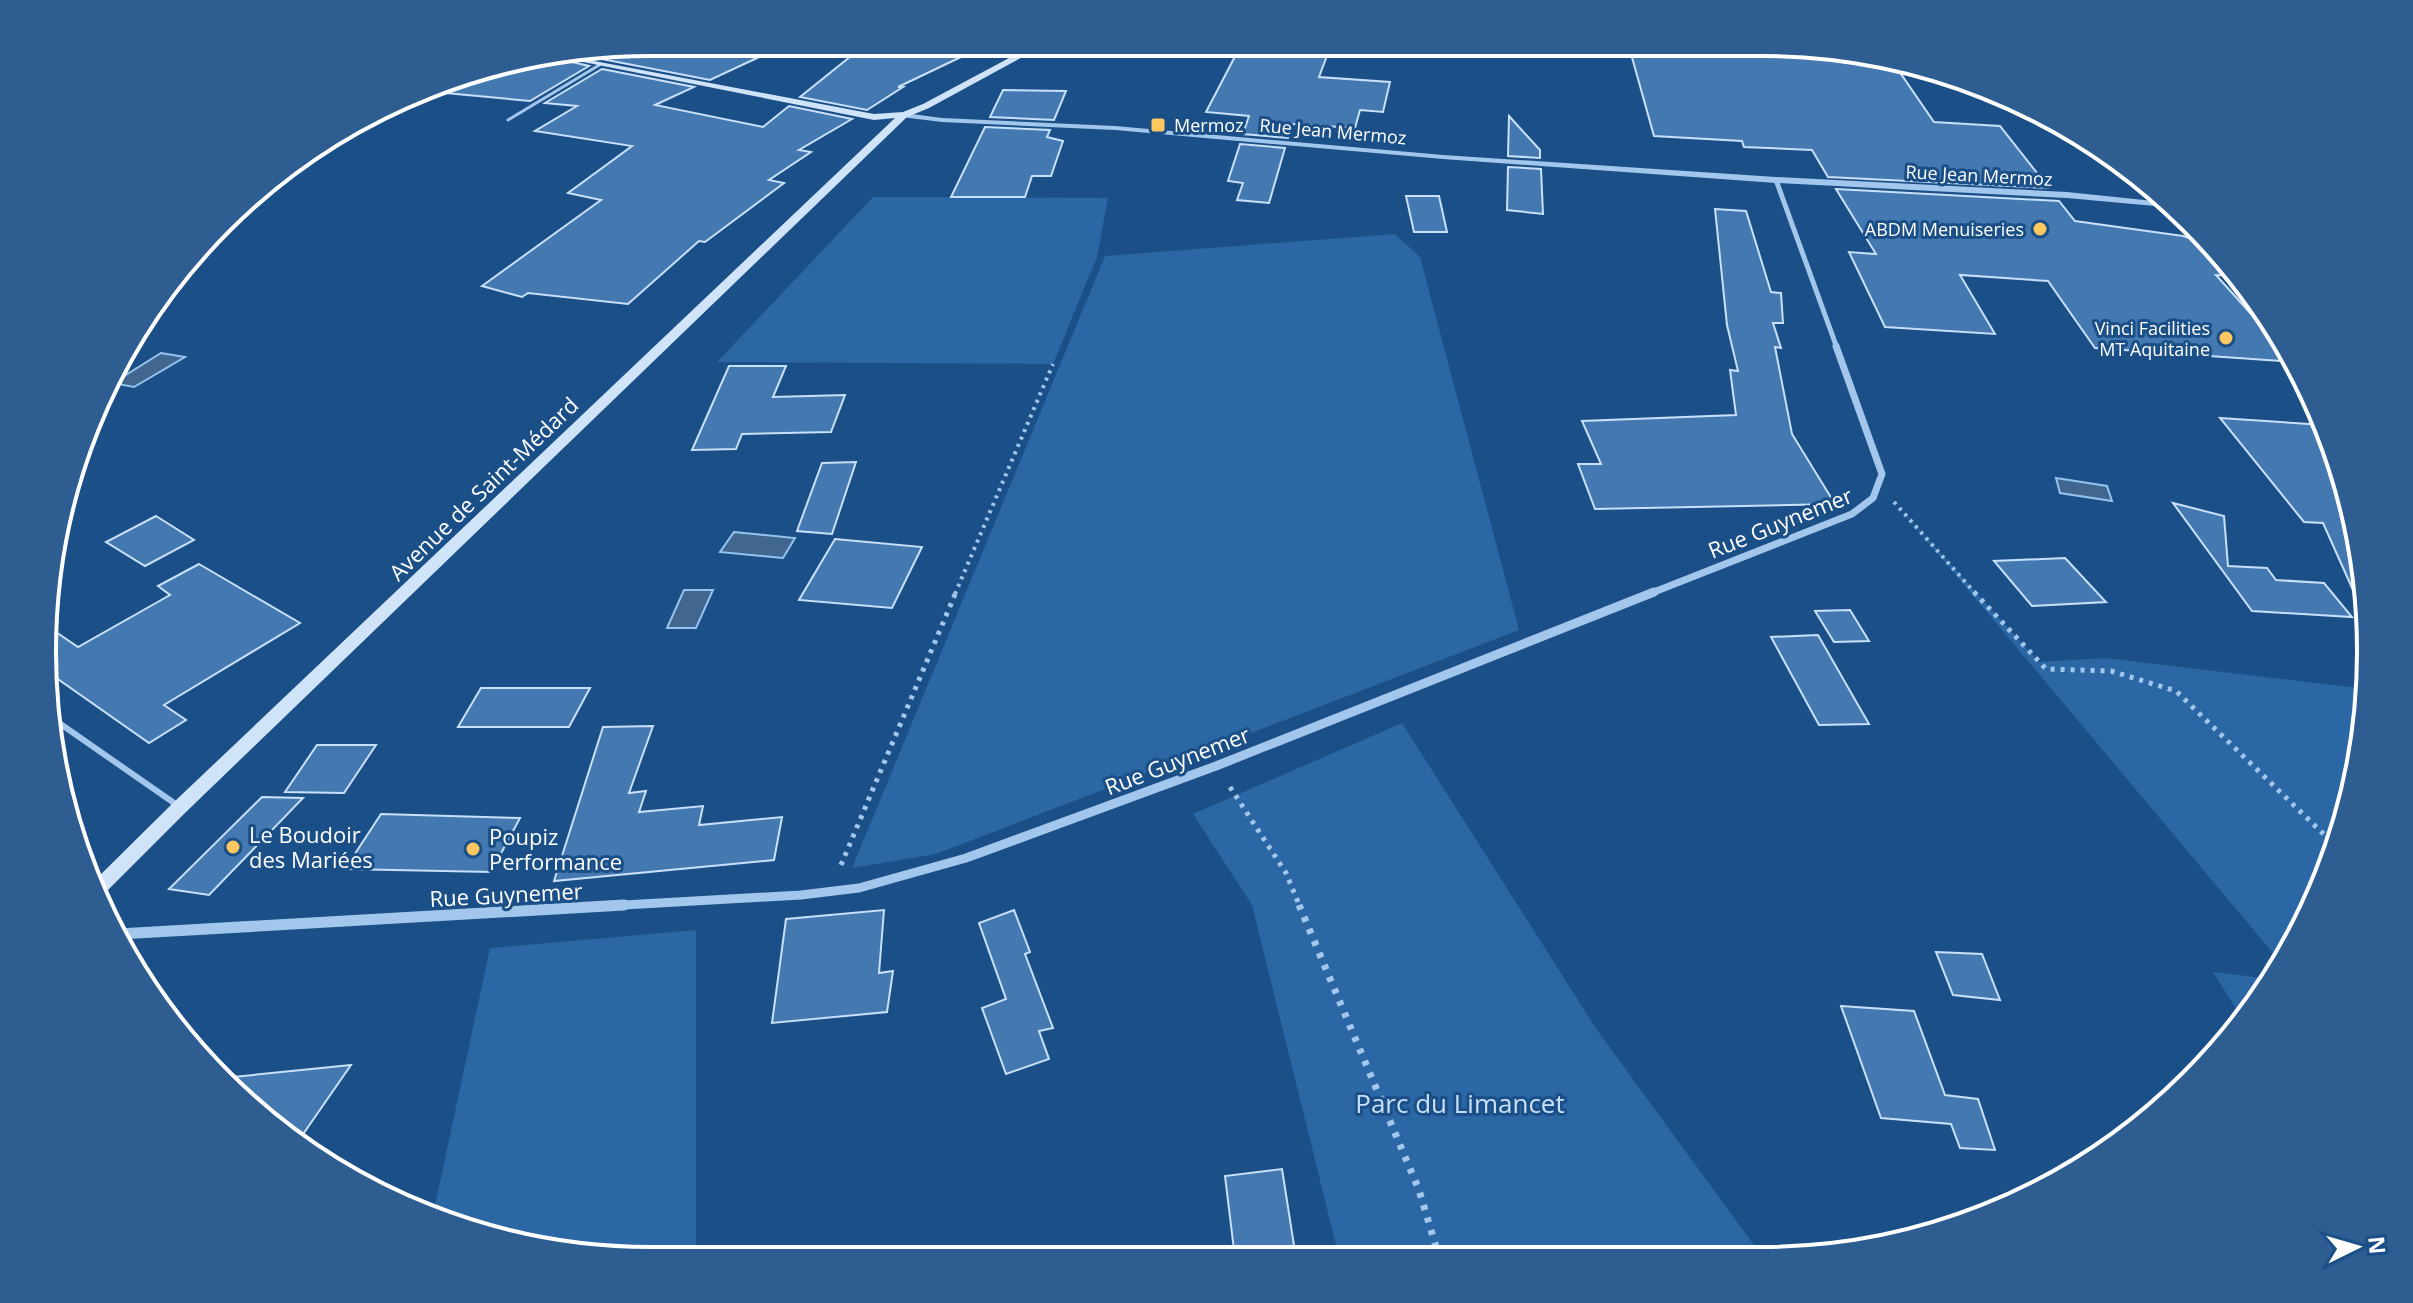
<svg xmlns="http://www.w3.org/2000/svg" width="2413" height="1303" font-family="'Open Sans',sans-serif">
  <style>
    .green { fill: #2b67a4 }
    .water { fill: #416790; stroke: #95c3ee; stroke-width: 2 }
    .building { fill: #4379b0; stroke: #c8e0f9; stroke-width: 2 }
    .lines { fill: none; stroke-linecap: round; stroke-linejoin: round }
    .path-far2 { stroke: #a3c7ec; stroke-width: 4; stroke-dasharray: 3 5; stroke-linecap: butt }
    .path-far1 { stroke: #a3c7ec; stroke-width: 5; stroke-dasharray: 4 6; stroke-linecap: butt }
    .path { stroke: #a3c7ec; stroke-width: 7; stroke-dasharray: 5 8; stroke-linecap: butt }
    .service-far1 { stroke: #a3c7ec; stroke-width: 3 }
    .service { stroke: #a3c7ec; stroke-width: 6 }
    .minor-far4 { stroke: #a3c7ec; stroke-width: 4 }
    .minor-far3 { stroke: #a3c7ec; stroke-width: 5 }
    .minor-far2 { stroke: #a3c7ec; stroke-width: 7 }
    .minor-far1 { stroke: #a3c7ec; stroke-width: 9 }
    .minor { stroke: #a3c7ec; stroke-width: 11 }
    .tertiary { fill: #a3c7ec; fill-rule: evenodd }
    .secondary { fill: #cfe3f9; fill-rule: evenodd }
    .poi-dot { fill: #fec85f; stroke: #1b4f87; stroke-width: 3 }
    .labels { text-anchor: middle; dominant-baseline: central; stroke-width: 6; stroke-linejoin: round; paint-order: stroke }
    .far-poi-label { font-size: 18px; fill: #fff; stroke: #1b4f87; text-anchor: end }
    .far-street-label { font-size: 18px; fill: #fff; stroke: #1b4f87 }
    .street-label { font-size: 22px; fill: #fff; stroke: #1b4f87 }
    .poi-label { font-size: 22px; fill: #fff; stroke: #1b4f87; text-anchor: start }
    .near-park-label { font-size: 26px; fill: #c8e0f9; stroke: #1b4f87 }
    .rim { fill: none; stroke: #fff; stroke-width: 4 }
  </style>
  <rect width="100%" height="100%" fill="#1b4f87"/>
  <g class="green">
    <polygon points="873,197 1108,198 1097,257 1053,364 717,362"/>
    <polygon points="1395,234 1420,257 1519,630 936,854 852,868 1105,256"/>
    <polygon points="1898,506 2039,662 2105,658 2367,689 2366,731 2339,847 2283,965"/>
    <polygon points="1402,723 1597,1030 1762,1256 1339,1257 1252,905 1193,814"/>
    <polygon points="696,930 696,1259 612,1260 493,1240 433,1215 490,948"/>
    <polygon points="2213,972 2272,979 2242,1018"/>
  </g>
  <g class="water">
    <polygon points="161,353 185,357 134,387 113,383"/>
    <polygon points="2056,478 2107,486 2112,501 2060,493"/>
    <polygon points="734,532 795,538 783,558 720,552"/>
    <polygon points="684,590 713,590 696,628 667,628"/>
  </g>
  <g class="building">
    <polygon points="652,42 681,42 757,58 710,80 576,54"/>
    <polygon points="1242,43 1331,45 1319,77 1390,82 1383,112 1360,110 1355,128 1292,124 1288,138 1243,134 1249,116 1206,112"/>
    <polygon points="1628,43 1839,50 1890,58 1934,122 2000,126 2049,188 1828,177 1812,150 1744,147 1742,141 1654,136"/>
    <polygon points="861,48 888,48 963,56 898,87 903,87 867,110 800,97"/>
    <polygon points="555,58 589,66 530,101 424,91 455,74"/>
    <polygon points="602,69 694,87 655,105 763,127 789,106 852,119 799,150 811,152 769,180 784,183 705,242 699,241 628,304 528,293 522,297 482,286 601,200 568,193 632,146 535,131 577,106 545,103"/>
    <polygon points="1003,90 1066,91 1054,120 990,117"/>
    <polygon points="1509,116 1540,150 1540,158 1508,156"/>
    <polygon points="985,127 1050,130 1047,137 1063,141 1051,176 1032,176 1025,197 951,197"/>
    <polygon points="1240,144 1285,148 1269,203 1237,200 1243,183 1228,181"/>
    <polygon points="1508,167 1541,169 1543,214 1507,210"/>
    <polygon points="1836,189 2059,201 2075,221 2183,236 2213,246 2241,276 2216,275 2294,362 2095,348 2048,281 1960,275 1995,334 1885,327 1849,252 1876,254"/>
    <polygon points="1406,196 1439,196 1447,232 1414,232"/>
    <polygon points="1715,209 1746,211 1771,292 1781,293 1783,323 1773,323 1781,348 1775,347 1792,434 1835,504 1595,509 1578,464 1601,464 1582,421 1736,415 1730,370 1738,371 1727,325"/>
    <polygon points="729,366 786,366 773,397 845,395 831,432 742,434 736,449 692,450"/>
    <polygon points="2220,418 2324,425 2350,493 2367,596 2357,599 2323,523 2304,522"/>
    <polygon points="856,462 832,534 797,531 822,463"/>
    <polygon points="2173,503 2224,516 2228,566 2267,568 2276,580 2324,583 2352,617 2252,611"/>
    <polygon points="156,516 194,540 145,566 106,542"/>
    <polygon points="835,539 922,547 892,608 799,600"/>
    <polygon points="2065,558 2106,602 2032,606 1994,561"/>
    <polygon points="199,564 300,623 164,705 186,720 149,743 45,670 50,628 78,647 170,595 158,586"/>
    <polygon points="1850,610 1869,641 1834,642 1815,611"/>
    <polygon points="1818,635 1869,724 1819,725 1771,637"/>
    <polygon points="481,688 590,688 569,727 458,727"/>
    <polygon points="653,726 629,793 646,791 639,812 703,806 699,825 782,817 774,860 554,881 603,727"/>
    <polygon points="317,745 376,745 344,793 285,792"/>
    <polygon points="262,797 303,798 209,895 169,889"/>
    <polygon points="381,814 520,818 491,872 345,869"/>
    <polygon points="884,910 879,973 893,971 887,1012 772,1023 786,919"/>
    <polygon points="1014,910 1030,952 1025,954 1053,1028 1039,1031 1049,1059 1006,1074 982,1008 1006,999 979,923"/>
    <polygon points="1936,952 1982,954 2000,1000 1953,995"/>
    <polygon points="1841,1006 1914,1011 1945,1095 1978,1099 1995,1150 1960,1148 1951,1124 1881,1118"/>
    <polygon points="351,1065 299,1140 223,1078"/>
    <polygon points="1282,1169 1296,1258 1235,1258 1225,1176"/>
  </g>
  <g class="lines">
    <g class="path-far2">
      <polyline points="1894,502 1976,594"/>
      <polyline points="955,594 1053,364"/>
    </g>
    <g class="path-far1">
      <polyline points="1974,592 2046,669 2111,671 2176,691 2338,848"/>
      <polyline points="1230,787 1286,873 1300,907"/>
      <polyline points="841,865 956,592"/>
    </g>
    <polyline class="path" points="1299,905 1419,1190 1439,1257"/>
    <polyline class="service-far1" points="508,120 601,64"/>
    <polyline class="service" points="49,716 177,805"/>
    <polyline class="minor-far4" points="1020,42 1036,47"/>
    <polyline class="minor-far3" points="1776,180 1837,348"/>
    <polyline class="minor-far2" points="1649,594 1852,514 1873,498 1882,474 1836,346"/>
    <polyline class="minor-far1" points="589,907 801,895 859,888 966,858 1216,766 1654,592"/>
    <polyline class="minor" points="119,934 624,905"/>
    <polygon class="tertiary" points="904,113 942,118 1115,126 1443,155 1776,177 2067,192 2173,203 2177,208 2067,198 1776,183 1443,159 1115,130 942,122 901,117 900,115"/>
    <polygon class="secondary" points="1039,42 1050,42 929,108 907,117 186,812 98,900 89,886 174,802 895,118 874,120 558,57 568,56 874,114 903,112 923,104"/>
  </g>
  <g class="poi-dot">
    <rect x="1150" y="117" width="16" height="16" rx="4"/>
    <circle cx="2040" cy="229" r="8"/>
    <circle cx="2226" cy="338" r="8"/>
    <circle cx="233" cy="847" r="8"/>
    <circle cx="473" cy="849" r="8"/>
  </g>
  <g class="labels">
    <g class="far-poi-label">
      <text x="1174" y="125" text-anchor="start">Mermoz</text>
      <text x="2024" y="229">ABDM Menuiseries</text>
      <text x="2210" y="328">Vinci Facilities<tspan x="2210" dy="21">MT Aquitaine</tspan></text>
    </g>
    <g class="far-street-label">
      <text transform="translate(1333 131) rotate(5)">Rue Jean Mermoz</text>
      <text transform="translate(1979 175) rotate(3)">Rue Jean Mermoz</text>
    </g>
    <g class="street-label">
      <text transform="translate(483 488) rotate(-44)">Avenue de Saint-Médard</text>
      <text transform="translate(1780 522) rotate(-22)">Rue Guynemer</text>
      <text transform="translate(1177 760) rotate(-21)">Rue Guynemer</text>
      <text transform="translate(506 894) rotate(-3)">Rue Guynemer</text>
    </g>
    <g class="poi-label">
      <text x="249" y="834">Le Boudoir<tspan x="249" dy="25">des Mariées</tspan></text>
      <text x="489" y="836">Poupiz<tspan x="489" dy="25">Performance</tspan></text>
    </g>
    <g class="near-park-label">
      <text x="1460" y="1103">Parc du Limancet</text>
    </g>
  </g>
  <path d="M0 0H2413V1303H0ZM651 56H1762A595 595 0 0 1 2357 651V652A595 595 0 0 1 1762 1247H651A595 595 0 0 1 56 652V651A595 595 0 0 1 651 56Z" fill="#2d5d91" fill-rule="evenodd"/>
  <path class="rim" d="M651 56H1762A595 595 0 0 1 2357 651V652A595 595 0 0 1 1762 1247H651A595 595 0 0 1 56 652V651A595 595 0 0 1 651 56Z"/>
  <g transform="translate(2357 1247) rotate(85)" stroke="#1b4f87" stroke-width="6" paint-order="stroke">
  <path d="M0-6L14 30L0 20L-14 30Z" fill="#ffffff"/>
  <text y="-12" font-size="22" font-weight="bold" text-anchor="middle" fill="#ffffff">N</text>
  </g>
</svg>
